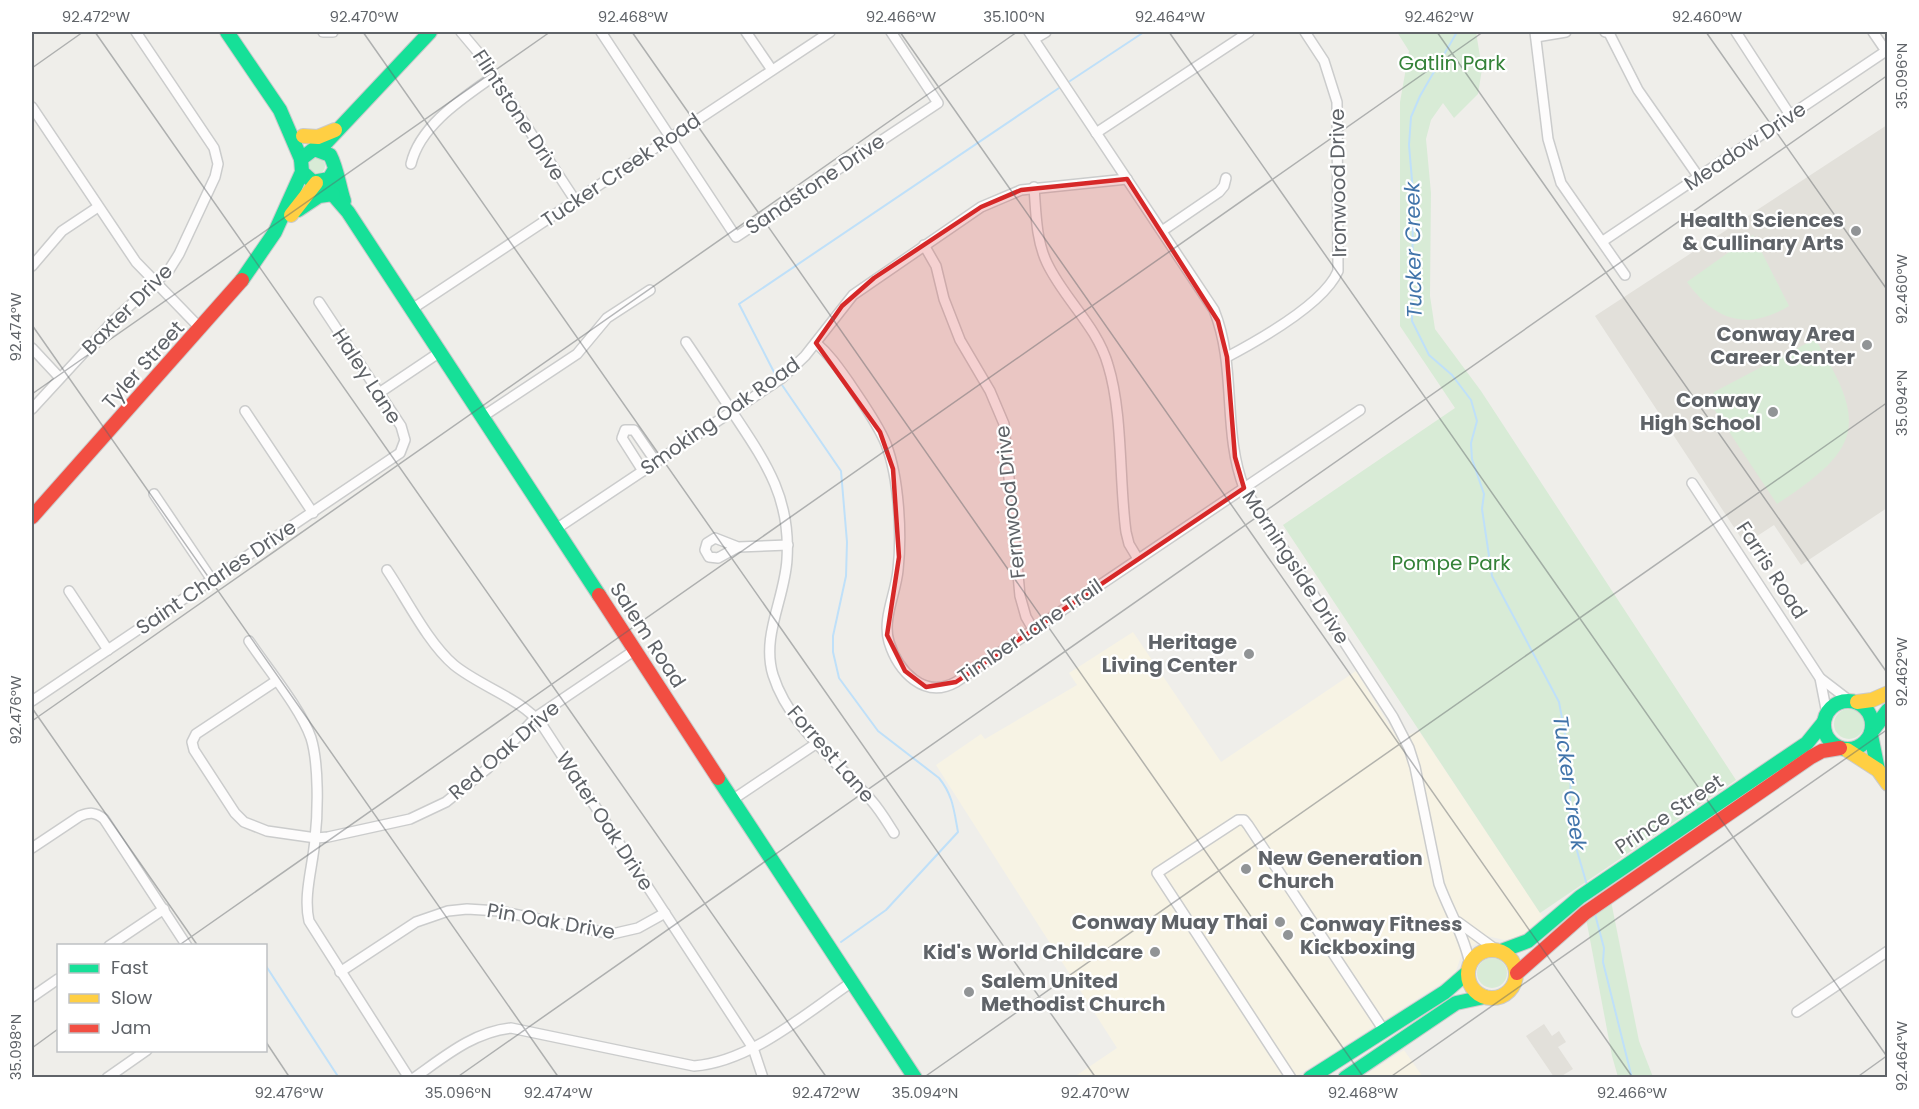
<svg xmlns="http://www.w3.org/2000/svg" width="1919" height="1109" font-family="Poppins,sans-serif">
  <style>
    .commercial { fill: #f7f3e4 }
    .education { fill: #e2e0da }
    .green { fill: #d8ebd6 }
    .lines { fill: none; stroke-linecap: round; stroke-linejoin: round }
    .stream { stroke: #bfe0f9; stroke-width: 2 }
    .street-casing { stroke: #cbcccc; stroke-width: 12 }
    .fast-casing { stroke: #cacacb; stroke-width: 16 }
    .slow-casing { stroke: #cacacb; stroke-width: 16 }
    .jam-casing { stroke: #cacacb; stroke-width: 16 }
    .street { stroke: #fdfcfc; stroke-width: 9 }
    .fast { stroke: #16e098; stroke-width: 14 }
    .slow { stroke: #ffcf43; stroke-width: 14 }
    .jam { stroke: #f24e42; stroke-width: 14 }
    .marked { fill: #d62828; fill-opacity: 0.2; stroke: #d62828; stroke-width: 4.5; stroke-linejoin: round }
    .ticks { fill: none; stroke: #5f6368; stroke-width: 1.5; stroke-opacity: 0.45 }
    .poi-dot { fill: #919496; stroke: #fff; stroke-width: 2 }
    .labels { text-anchor: middle; dominant-baseline: central; stroke-width: 4.5; stroke-linejoin: round; paint-order: stroke }
    .park-label { font-size: 20px; fill: #348238; stroke: #fff }
    .street-label { font-size: 20px; fill: #5f6368; stroke: #fff }
    .poi-label { font-size: 20px; font-weight: bold; fill: #5f6368; stroke: #fff; text-anchor: end }
    .water-label { font-size: 21px; font-style: italic; fill: #4174aa; stroke: #fff }
    .neatline { fill: none; stroke: #5f6368; stroke-width: 2 }
    .ticks-label { font-size: 15px; text-anchor: middle; fill: #5f6368 }
  </style>
  <rect width="100%" height="100%" fill="#efeeea"/>
  <g class="commercial">
    <polygon points="1133,632 1221,762 1356,671 1398,739 1419,731 1543,917 1520,937 1504,940 1487,936 1462,953 1456,971 1448,979 1295,1077 1074,1077 1117,1048 936,765 981,734 985,739 1077,685 1069,673"/>
    <polygon points="1404,1050 1423,1077 1362,1077"/>
  </g>
  <g class="education">
    <polygon points="1887,125 1887,508 1801,565 1774,525 1745,544 1595,316"/>
    <polygon points="1544,1024 1552,1036 1559,1031 1566,1042 1558,1047 1573,1069 1560,1077 1554,1077 1526,1036"/>
  </g>
  <g class="green">
    <polygon points="1397,32 1476,32 1482,69 1478,94 1454,118 1443,103 1431,120 1426,139 1431,193 1430,296 1435,329 1481,391 1736,780 1540,913 1283,525 1455,408 1400,326 1400,102 1409,51"/>
    <circle cx="317" cy="166" r="8"/>
    <path d="M1753,235l36,71c-42,25 -74,15 -102,-24z"/>
    <path d="M1815,339c54,87 45,110 -38,165l-67,-101 4,-11z"/>
    <circle cx="1849" cy="724" r="15"/>
    <polygon points="1610,896 1639,1041 1653,1077 1618,1077 1612,1056 1585,913"/>
    <circle cx="1492" cy="973" r="15"/>
  </g>
  <g class="lines">
    <g class="stream">
      <polyline points="1457,32 1420,96 1411,117 1409,145 1413,192 1412,321 1429,355 1452,375 1471,400 1477,421 1471,443 1472,459 1484,494 1482,509 1492,576 1559,702 1571,766 1570,809 1575,844 1587,885"/>
      <polyline points="1070,81 1144,32"/>
      <polyline points="776,376 739,304 1059,88"/>
      <path d="M782,385l59,86 6,71 -1,34 -13,60v16l6,26 39,53 61,47c14,17 15,33 19,54l-72,78 -45,32"/>
      <polyline points="1595,914 1604,948 1603,962 1632,1078"/>
      <polyline points="266,966 339,1078"/>
    </g>
    <defs>
      <g id="street">
        <polyline points="323,32 333,32"/>
        <polyline points="461,32 477,51 575,200"/>
        <polyline points="601,32 736,237 938,103 891,32"/>
        <polyline points="746,32 772,70"/>
        <path d="M1029,32l185,278c23,57 8,121 30,178l149,229 16,31 6,19 24,117c10,27 25,51 31,80"/>
        <polyline points="1535,32 1548,139 1561,183 1625,275"/>
        <polyline points="1605,32 1609,33 1638,90 1698,176"/>
        <polyline points="1736,32 1790,115"/>
        <polyline points="1536,37 1566,32"/>
        <polyline points="1034,39 1046,32"/>
        <polyline points="32,107 136,262 201,329"/>
        <polyline points="1096,133 1249,32"/>
        <path d="M411,164c9,-39 52,-66 83,-88"/>
        <path d="M1034,187c2,26 2,53 13,76 17,36 50,63 61,102 15,48 11,115 18,167l3,12 9,15"/>
        <polyline points="1162,231 1219,192 1224,186 1226,178"/>
        <polyline points="1603,241 1886,51 1873,32"/>
        <polyline points="924,245 936,266 944,299 960,340 990,391 1004,424 1020,596 1026,617 1033,629"/>
        <polyline points="32,266 62,231 98,207"/>
        <polyline points="412,309 830,32"/>
        <path d="M686,342c15,22 30,45 45,68 33,50 60,86 56,149 -2,39 -26,77 -14,116 16,51 64,86 98,125 9,10 16,22 23,33"/>
        <path d="M816,343c13,11 22,24 32,38 13,20 29,41 38,63 13,34 16,90 12,126 -2,23 -16,49 -9,72 9,29 35,58 67,40l404,-272"/>
        <polyline points="32,348 60,378"/>
        <path d="M1227,357c32,-17 97,-53 111,-86l-1,-169 -13,-41 -19,-29"/>
        <polyline points="379,393 440,352"/>
        <polyline points="32,409 113,321 169,270 179,254 215,177 218,164 214,148 136,32"/>
        <polyline points="245,411 313,513"/>
        <polyline points="482,417 577,354 607,318 650,290"/>
        <polyline points="643,471 622,438 625,430 634,430 656,462"/>
        <polyline points="1692,483 1820,678 1827,714"/>
        <polyline points="154,494 212,580"/>
        <polyline points="556,529 782,378 805,356 853,295 981,207 1021,190 1127,179"/>
        <polyline points="738,547 718,558 709,557 705,550 707,543 715,538 738,547 788,545"/>
        <path d="M387,570c19,28 41,73 67,95 27,22 65,32 88,60l211,323 10,30"/>
        <polyline points="69,591 108,650"/>
        <path d="M249,641c18,27 52,68 62,97 8,26 7,74 4,101 -2,27 -12,56 -6,82l100,157"/>
        <polyline points="1820,678 1850,701"/>
        <polyline points="276,681 196,734 192,742 194,750 235,813 244,822 267,831 316,838 328,837 410,819 446,802 488,768 536,717 635,650"/>
        <polyline points="32,701 400,453 405,440 401,426 319,302"/>
        <polyline points="732,800 817,743"/>
        <path d="M32,848l48,-32c10,-4 15,-4 24,3l83,127"/>
        <polyline points="1458,922 1495,949"/>
        <polyline points="109,946 164,909"/>
        <polyline points="340,972 416,922 448,911 467,909 499,911 612,934 638,928 665,913"/>
        <polyline points="32,997 58,979"/>
        <polyline points="1797,1012 1888,951"/>
        <polyline points="107,1078 147,1050"/>
        <path d="M414,1078c30,-21 59,-46 97,-50l183,38c57,-4 112,-53 158,-84"/>
        <polyline points="1291,1078 1157,873 1238,820 1244,820 1248,825 1383,1029"/>
      </g>
      <g id="fast">
        <polyline points="227,32 280,110 301,159"/>
        <polyline points="320,149 430,32"/>
        <path d="M335,169l-6,10 -16,3 -11,-10 -1,-13 13,-10 16,6c7,13 9,31 14,46"/>
        <polyline points="319,183 329,190 348,212 599,595"/>
        <polyline points="298,210 319,196 333,194"/>
        <polyline points="242,280 275,232 302,172"/>
        <circle cx="1848" cy="725" r="24"/>
        <polyline points="1873,730 1888,710"/>
        <polyline points="1871,735 1878,770"/>
        <polyline points="718,778 915,1078"/>
        <polyline points="1501,951 1528,941 1580,897 1807,743 1824,722"/>
        <polyline points="1310,1078 1445,992 1468,972"/>
        <polyline points="1345,1078 1456,1003 1484,997"/>
      </g>
      <g id="slow">
        <polyline points="303,136 318,137 335,130"/>
        <polyline points="291,215 316,183"/>
        <polyline points="1857,702 1872,700 1888,693"/>
        <polyline points="1847,750 1878,770 1888,784"/>
        <circle cx="1492" cy="974" r="24"/>
      </g>
      <g id="jam">
        <polyline points="32,517 242,280"/>
        <polyline points="599,595 718,778"/>
        <polyline points="1517,973 1585,913 1811,757 1822,751 1840,748"/>
      </g>
    </defs>
    <use href="#street" class="street-casing"/>
    <use href="#fast" class="fast-casing"/>
    <use href="#slow" class="slow-casing"/>
    <use href="#jam" class="jam-casing"/>
    <use href="#street" class="street"/>
    <use href="#fast" class="fast"/>
    <use href="#slow" class="slow"/>
    <use href="#jam" class="jam"/>
  </g>
  <path class="marked" d="M1127,179l91,142 9,36 8,100 9,31 -288,194 -30,5 -21,-16 -18,-36 12,-78 -6,-88 -13,-37 -64,-89 26,-37 32,-28 107,-71 40,-17z"/>
  <path class="ticks" d="M95,32l732,1046M363,32l733,1046M632,32l732,1046M900,32l733,1046M1169,32l719,1026M1437,32l451,642M1706,32l182,259M32,68l51,-36M32,325l527,753M32,394l518,-362M32,708l166,238M32,721l985,-689M178,946l1305,-914M266,1042l24,36M32,1048l26,-19M456,1078l1432,-1003M923,1078l965,-676M1389,1078l499,-349M1856,1078l32,-23"/>
  <g class="poi-dot">
    <circle cx="1856" cy="231" r="6"/>
    <circle cx="1867" cy="345" r="6"/>
    <circle cx="1773" cy="412" r="6"/>
    <circle cx="1249" cy="654" r="6"/>
    <circle cx="1246" cy="869" r="6"/>
    <circle cx="1280" cy="922" r="6"/>
    <circle cx="1288" cy="935" r="6"/>
    <circle cx="1155" cy="952" r="6"/>
    <circle cx="969" cy="992" r="6"/>
  </g>
  <g class="labels">
    <g class="park-label">
      <text x="1452" y="63">Gatlin Park</text>
      <text x="1451" y="563">Pompe Park</text>
    </g>
    <g class="street-label">
      <text transform="translate(519 115) rotate(57)">Flintstone Drive</text>
      <text transform="translate(1745 146) rotate(-34)">Meadow Drive</text>
      <text transform="translate(621 170) rotate(-34)">Tucker Creek Road</text>
      <text transform="translate(1338 183) rotate(-91)">Ironwood Drive</text>
      <text transform="translate(815 184) rotate(-34)">Sandstone Drive</text>
      <text transform="translate(127 309) rotate(-45)">Baxter Drive</text>
      <text transform="translate(143 365) rotate(-48)">Tyler Street</text>
      <text transform="translate(367 376) rotate(57)">Haley Lane</text>
      <text transform="translate(720 416) rotate(-35)">Smoking Oak Road</text>
      <text transform="translate(1010 502) rotate(-96)">Fernwood Drive</text>
      <text transform="translate(1296 567) rotate(57)">Morningside Drive</text>
      <text transform="translate(1772 570) rotate(57)">Farris Road</text>
      <text transform="translate(216 577) rotate(-34)">Saint Charles Drive</text>
      <text transform="translate(1030 631) rotate(-34)">Timber Lane Trail</text>
      <text transform="translate(648 635) rotate(57)">Salem Road</text>
      <text transform="translate(504 750) rotate(-41)">Red Oak Drive</text>
      <text transform="translate(831 754) rotate(49)">Forrest Lane</text>
      <text transform="translate(1669 814) rotate(-34)">Prince Street</text>
      <text transform="translate(605 821) rotate(57)">Water Oak Drive</text>
      <text transform="translate(551 921) rotate(10)">Pin Oak Drive</text>
    </g>
    <g class="poi-label">
      <text x="1844" y="220">Health Sciences<tspan x="1844" dy="23">&amp; Cullinary Arts</tspan></text>
      <text x="1855" y="334">Conway Area<tspan x="1855" dy="23">Career Center</tspan></text>
      <text x="1761" y="400">Conway<tspan x="1761" dy="23">High School</tspan></text>
      <text x="1237" y="642">Heritage<tspan x="1237" dy="23">Living Center</tspan></text>
      <text x="1258" y="858" text-anchor="start">New Generation<tspan x="1258" dy="23">Church</tspan></text>
      <text x="1268" y="922">Conway Muay Thai</text>
      <text x="1300" y="924" text-anchor="start">Conway Fitness<tspan x="1300" dy="23">Kickboxing</tspan></text>
      <text x="1143" y="952">Kid's World Childcare</text>
      <text x="981" y="981" text-anchor="start">Salem United<tspan x="981" dy="23">Methodist Church</tspan></text>
    </g>
    <g class="water-label">
      <text transform="translate(1413 250) rotate(-91)">Tucker Creek</text>
      <text transform="translate(1570 783) rotate(82)">Tucker Creek</text>
    </g>
  </g>
  <rect width="1919" height="1109" fill="none" stroke="#ffffff" stroke-width="66"/>
  <rect x="57" y="944" width="210" height="108" fill="#ffffff" stroke="#bfc1c3" stroke-width="1.5"/>
  <rect x="69" y="964" width="30" height="9" fill="#16e098" stroke="#bfc1c3" stroke-width="1.5"/>
  <text x="111" y="974" font-size="18" fill="#5f6368">Fast</text>
  <rect x="69" y="994" width="30" height="9" fill="#ffcf43" stroke="#bfc1c3" stroke-width="1.5"/>
  <text x="111" y="1004" font-size="18" fill="#5f6368">Slow</text>
  <rect x="69" y="1024" width="30" height="9" fill="#f24e42" stroke="#bfc1c3" stroke-width="1.5"/>
  <text x="111" y="1034" font-size="18" fill="#5f6368">Jam</text>
  <rect x="33" y="33" width="1853" height="1043" class="neatline"/>
  <g class="ticks-label">
    <text x="96" y="22">92.472°W</text>
    <text x="364" y="22">92.470°W</text>
    <text x="633" y="22">92.468°W</text>
    <text x="901" y="22">92.466°W</text>
    <text x="1014" y="22">35.100°N</text>
    <text x="1170" y="22">92.464°W</text>
    <text x="1439" y="22">92.462°W</text>
    <text x="1707" y="22">92.460°W</text>
    <text transform="translate(1902 76) rotate(-90)" y="5">35.096°N</text>
    <text transform="translate(1902 289) rotate(-90)" y="5">92.460°W</text>
    <text transform="translate(16 327) rotate(-90)" y="5">92.474°W</text>
    <text transform="translate(1902 403) rotate(-90)" y="5">35.094°N</text>
    <text transform="translate(1902 672) rotate(-90)" y="5">92.462°W</text>
    <text transform="translate(16 710) rotate(-90)" y="5">92.476°W</text>
    <text transform="translate(16 1047) rotate(-90)" y="5">35.098°N</text>
    <text transform="translate(1902 1056) rotate(-90)" y="5">92.464°W</text>
    <text x="289" y="1098">92.476°W</text>
    <text x="458" y="1098">35.096°N</text>
    <text x="558" y="1098">92.474°W</text>
    <text x="826" y="1098">92.472°W</text>
    <text x="925" y="1098">35.094°N</text>
    <text x="1095" y="1098">92.470°W</text>
    <text x="1363" y="1098">92.468°W</text>
    <text x="1632" y="1098">92.466°W</text>
  </g>
</svg>
